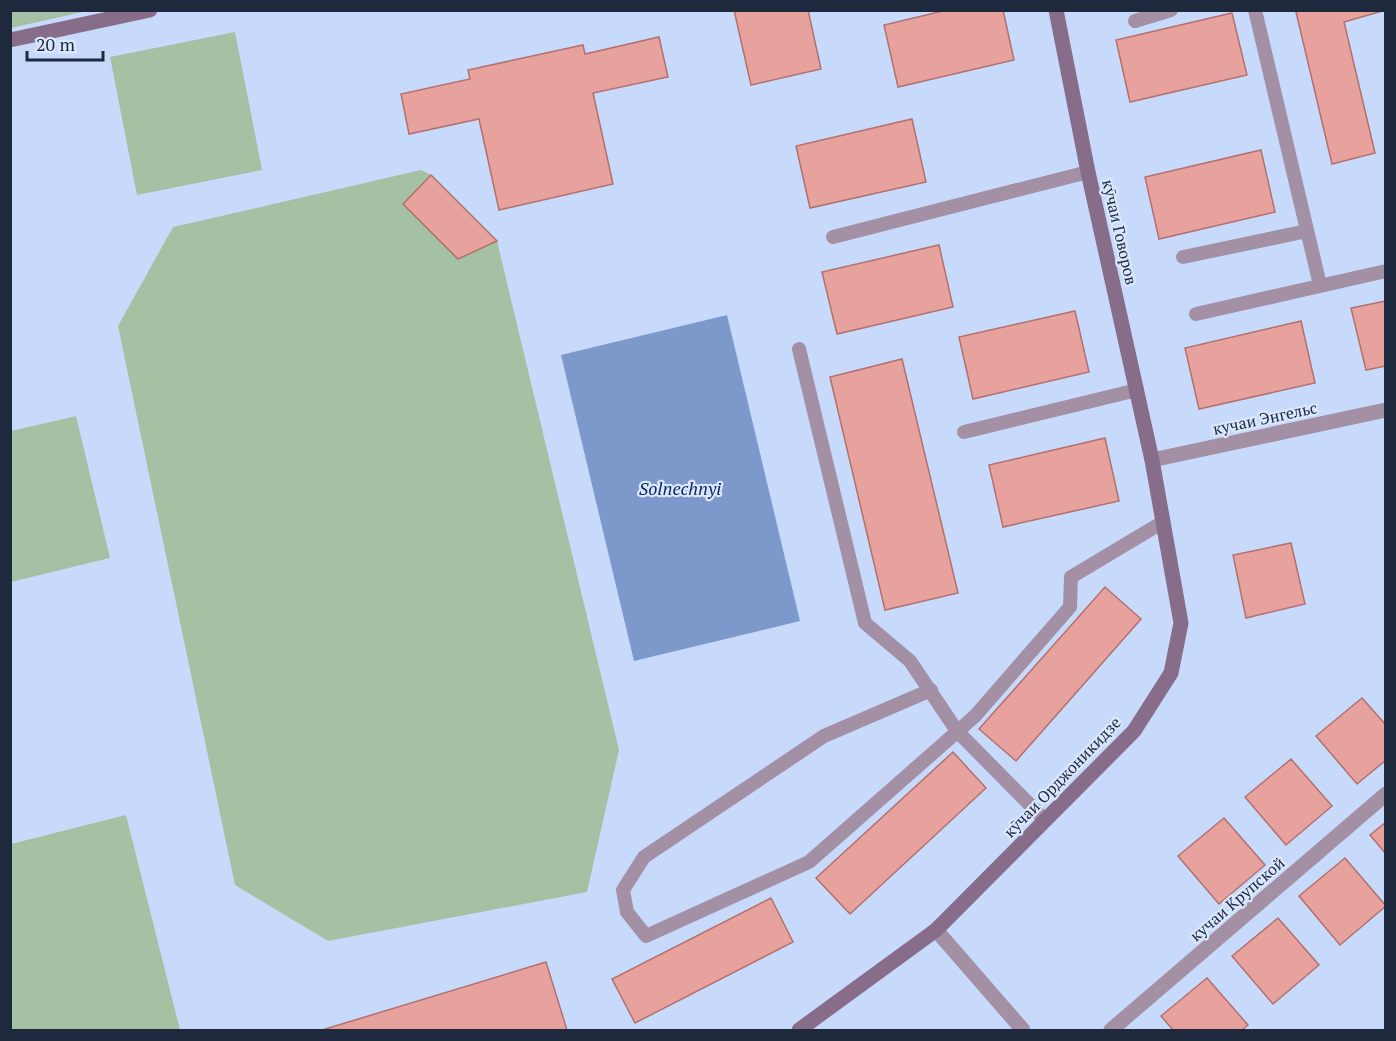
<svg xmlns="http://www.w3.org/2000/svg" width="1396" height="1041" font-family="'PT Serif',serif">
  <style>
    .green { fill: #a5c1a3 }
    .water { fill: #7d98cb }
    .building { fill: #e7a29e; stroke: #b2716e; stroke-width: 1.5 }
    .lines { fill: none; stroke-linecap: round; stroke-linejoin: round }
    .lane { stroke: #a390a5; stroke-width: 14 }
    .street { stroke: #a390a5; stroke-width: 15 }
    .secondary { stroke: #886d8b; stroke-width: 15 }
    .labels { text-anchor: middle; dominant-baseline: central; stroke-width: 4.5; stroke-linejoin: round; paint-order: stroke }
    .street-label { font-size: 16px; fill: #1e293e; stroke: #dbe7fd }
    .water-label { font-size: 18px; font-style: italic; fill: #0b2663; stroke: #dbe7fd }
  </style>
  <rect width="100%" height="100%" fill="#c8dafb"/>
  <g class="green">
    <polygon points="11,10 87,10 87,11 11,28"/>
    <polygon points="235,32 262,170 137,195 110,57"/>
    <polygon points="421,170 431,175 497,241 619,750 587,892 328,941 235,885 118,326 173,227"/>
    <polygon points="76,416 110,558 11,582 11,431"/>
    <polygon points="126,815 180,1030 11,1030 11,844"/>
  </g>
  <polygon class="water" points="727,315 800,621 634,661 561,355"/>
  <g class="building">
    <polygon points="734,10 808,10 821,69 751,85"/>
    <polygon points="947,10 1003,10 1014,60 898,87 884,25"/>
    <polygon points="1303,10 1386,10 1344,22 1375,153 1332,164 1296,12"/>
    <polygon points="1232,13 1247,75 1130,102 1116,40"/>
    <polygon points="659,37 668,77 593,93 613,184 499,210 479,119 409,134 401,94 470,79 468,70 583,45 585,54"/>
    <polygon points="912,119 926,182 810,208 796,146"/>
    <polygon points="1261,150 1275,212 1159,239 1145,177"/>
    <polygon points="431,175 497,241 458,259 403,204"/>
    <polygon points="939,245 953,307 837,334 822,272"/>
    <polygon points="1386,301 1386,366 1366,370 1351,308"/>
    <polygon points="1075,311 1089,372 973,399 959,337"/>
    <polygon points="1301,321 1315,383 1199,409 1185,348"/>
    <polygon points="902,359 958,593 885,610 830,377"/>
    <polygon points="1105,438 1119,501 1003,527 989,465"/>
    <polygon points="1291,543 1305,604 1246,618 1233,555"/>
    <polygon points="1105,587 1141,619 1016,761 979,729"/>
    <polygon points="1362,698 1386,725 1386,760 1357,784 1316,736"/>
    <polygon points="953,752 986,788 850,914 816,878"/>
    <polygon points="1291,759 1332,806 1286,845 1245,797"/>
    <polygon points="1224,818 1265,865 1219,904 1178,856"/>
    <polygon points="1386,822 1386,854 1370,835"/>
    <polygon points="1345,858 1386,906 1340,945 1299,896"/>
    <polygon points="771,898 793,942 635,1023 612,979"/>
    <polygon points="1278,918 1319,965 1273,1004 1232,956"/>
    <polygon points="546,962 567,1030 322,1030"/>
    <polygon points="1207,978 1248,1025 1242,1030 1173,1030 1161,1016"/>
  </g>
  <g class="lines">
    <g class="lane">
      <polyline points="1255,10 1320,285"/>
      <polyline points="1135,21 1171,10"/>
      <polyline points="833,237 1088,172"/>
      <polyline points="1183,257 1307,231"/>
      <polyline points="1196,314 1386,271"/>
      <polyline points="799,349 865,623 910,661 957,731 1045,820"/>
      <polyline points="964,432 1137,390"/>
      <polyline points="931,690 824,736 644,857 623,890 627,912 646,936 809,862 975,716 1070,607 1071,577 1163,522"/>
    </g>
    <g class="street">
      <polyline points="1152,460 1386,410"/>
      <polyline points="936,930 1023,1030"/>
      <polyline points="1111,1030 1386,794"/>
    </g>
    <g class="secondary">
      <polyline points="10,40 150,10"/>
      <polyline points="799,1030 936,930 1134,731 1171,673 1181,623 1152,460 1088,172 1056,10"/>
    </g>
  </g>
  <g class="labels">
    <g class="street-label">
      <text transform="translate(1120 232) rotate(77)">кӯчаи Говоров</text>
      <text transform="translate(1265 418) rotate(-12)">кучаи Энгельс</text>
      <text transform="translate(1062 777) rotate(-46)">кӯчаи Орджоникидзе</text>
      <text transform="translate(1237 899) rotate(-41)">кучаи Крупской</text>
    </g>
    <g class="water-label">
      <text x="680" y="488">Solnechnyi</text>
    </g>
  </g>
  <rect width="1396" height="1041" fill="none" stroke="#1e293e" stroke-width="24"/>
  <path d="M27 51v9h76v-9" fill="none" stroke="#1e293e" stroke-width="3"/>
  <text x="36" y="51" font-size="18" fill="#1e293e" stroke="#dbe7fd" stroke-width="4.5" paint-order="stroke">20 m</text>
</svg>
